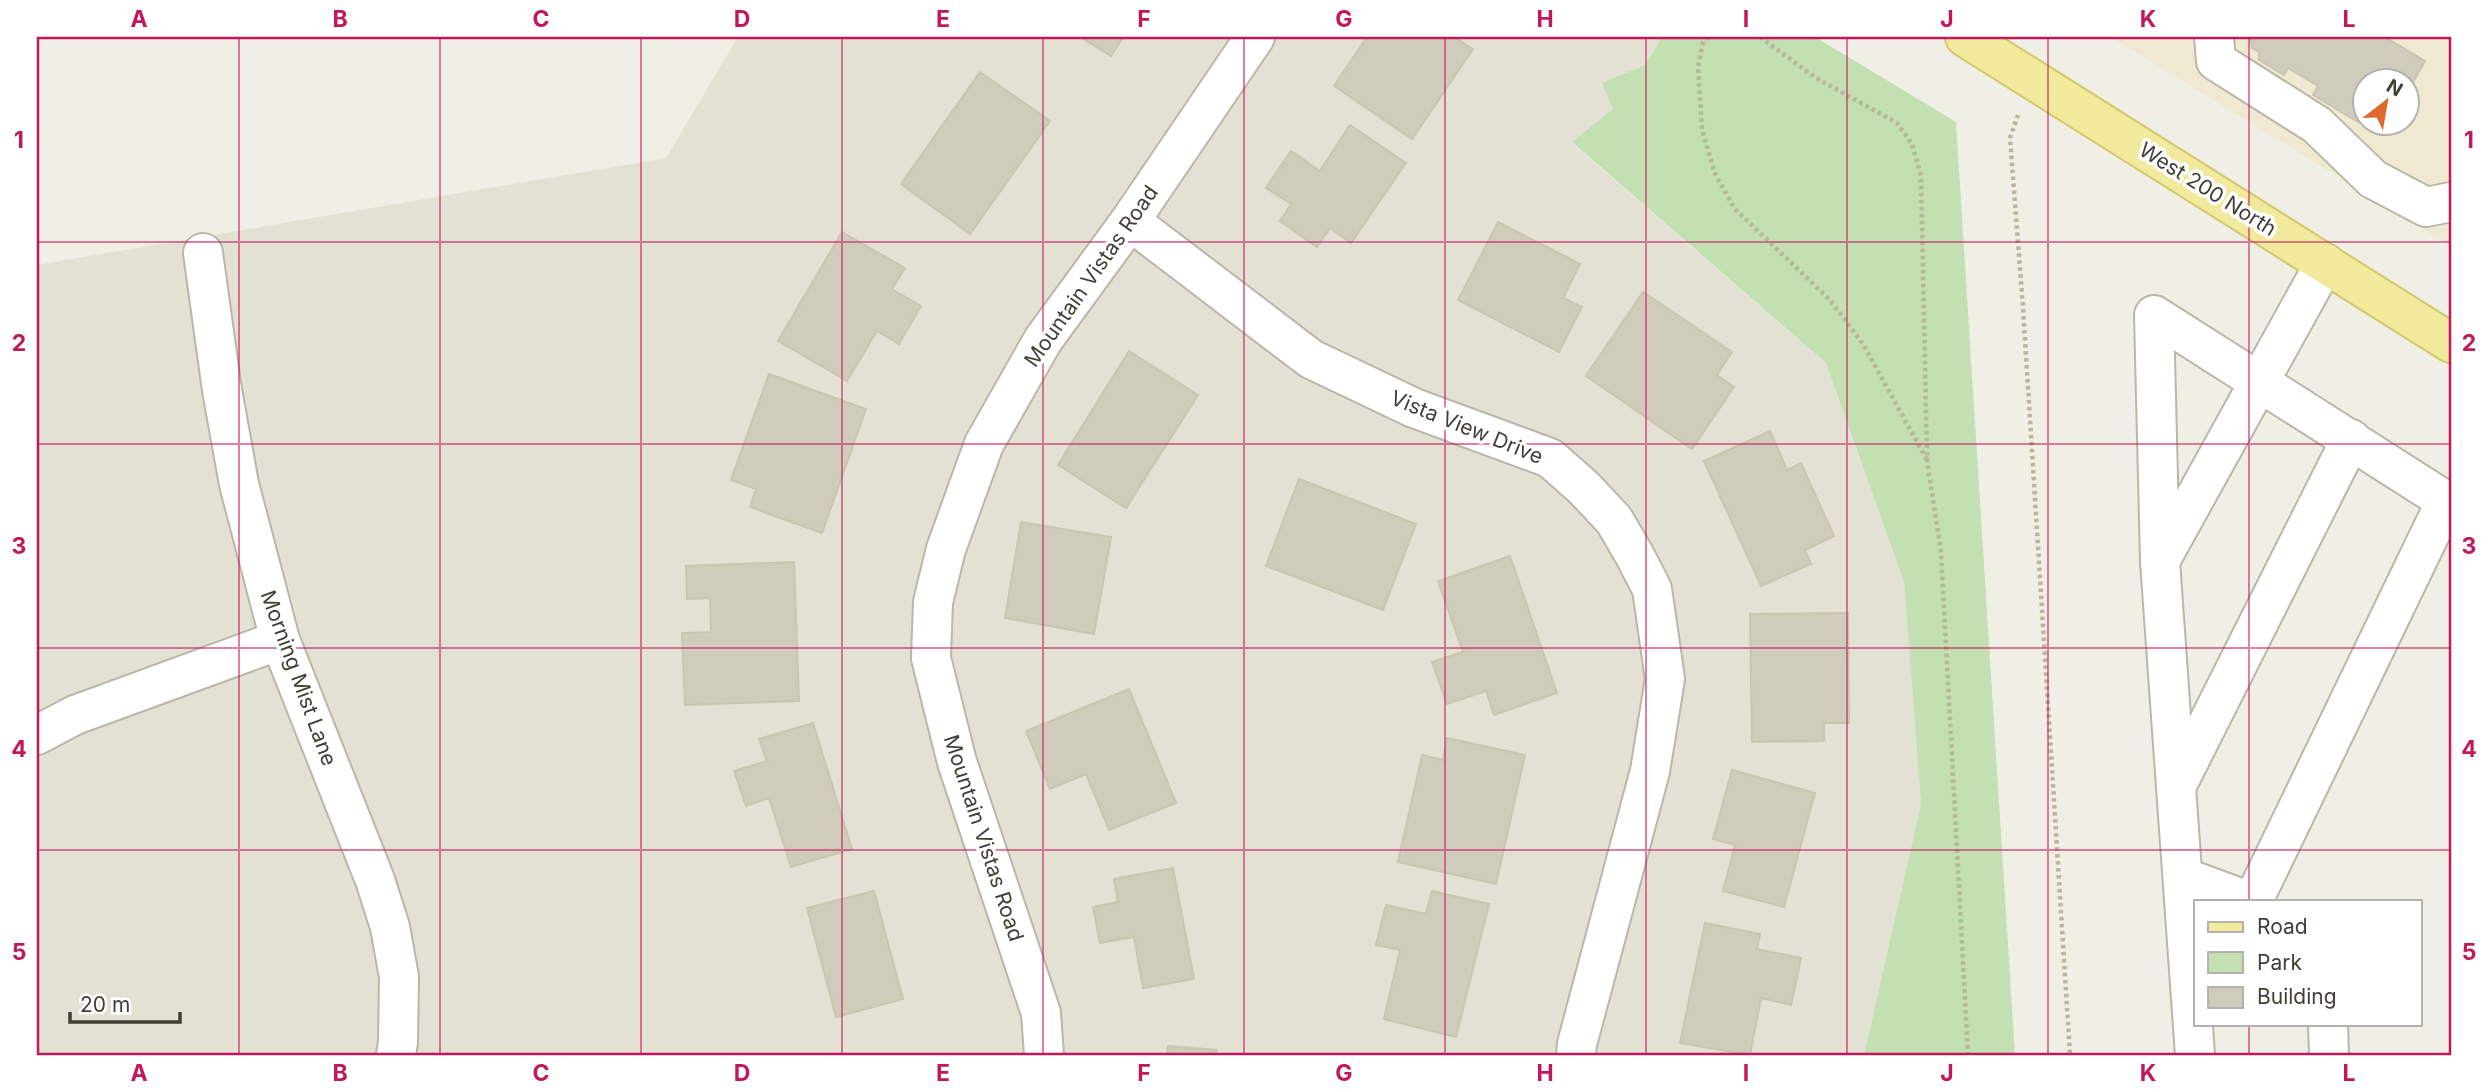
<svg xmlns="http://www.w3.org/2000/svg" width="2488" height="1092" font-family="Inter,sans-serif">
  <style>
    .residential { fill: #e3e1d3 }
    .commercial { fill: #f0e9d2; fill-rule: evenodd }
    .green { fill: #c2e0b2 }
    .building { fill: #d0ccbb; stroke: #cac5b0; stroke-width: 2 }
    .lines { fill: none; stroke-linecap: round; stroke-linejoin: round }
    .minor-casing { stroke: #bab7a8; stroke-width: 42 }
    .major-casing { stroke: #d4c86f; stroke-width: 42 }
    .path { stroke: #bab59b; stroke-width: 4.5; stroke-dasharray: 3.5 3.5; stroke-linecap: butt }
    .minor { stroke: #fff; stroke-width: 38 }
    .major { stroke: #f1e99c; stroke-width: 38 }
    .grid { fill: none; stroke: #c2185b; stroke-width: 2; stroke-opacity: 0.55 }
    .labels { text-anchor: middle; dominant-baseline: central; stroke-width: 7; stroke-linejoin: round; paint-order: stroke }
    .street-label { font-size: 21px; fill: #413f35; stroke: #fff }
    .neatline { fill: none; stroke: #c2185b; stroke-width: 2.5 }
    .grid-label { font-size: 23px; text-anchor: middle; font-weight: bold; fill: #c2185b }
  </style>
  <rect width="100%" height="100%" fill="#f0efe5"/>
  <polygon class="residential" points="738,37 1662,37 1646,65 1603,83 1613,109 1572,143 1826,363 1904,582 1921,804 1864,1055 37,1055 37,265 666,158"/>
  <path class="commercial" d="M2111,37h340v209zM2366,80h42v42h-42z"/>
  <polygon class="green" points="1662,37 1815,37 1956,122 2015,1055 1864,1055 1921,804 1904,582 1826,363 1572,142 1613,109 1602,83 1645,65"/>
  <g class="building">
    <polygon points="1080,37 1123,37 1111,56"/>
    <polygon points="1367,37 1454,37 1473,49 1412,139 1334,86"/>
    <polygon points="2250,37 2385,37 2425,61 2408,91 2408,80 2366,80 2366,116 2362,114 2358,122 2313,95 2318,86 2288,68 2284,75 2259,60 2259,52 2252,48"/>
    <polygon points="980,72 1050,121 970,234 901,184"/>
    <polygon points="1350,125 1406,163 1351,243 1330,228 1317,247 1280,221 1291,204 1266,188 1291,151 1320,171"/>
    <polygon points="1498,222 1580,264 1563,298 1582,307 1559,352 1458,300"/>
    <polygon points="842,232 905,268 892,289 921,306 899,344 877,331 847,381 778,341"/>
    <polygon points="1643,292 1732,352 1717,375 1734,387 1692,449 1586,376"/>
    <polygon points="1129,351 1198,395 1126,508 1058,465"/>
    <polygon points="769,374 866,409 822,533 750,507 756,489 731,480"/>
    <polygon points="1770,431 1787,470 1801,463 1834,536 1805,550 1811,564 1761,586 1704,461"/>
    <polygon points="1299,479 1416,524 1383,610 1266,566"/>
    <polygon points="1021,522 1111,537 1094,634 1005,618"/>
    <polygon points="1510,556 1557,693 1494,715 1486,691 1447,704 1432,662 1463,652 1438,581"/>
    <polygon points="794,562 799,701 685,705 682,633 711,632 710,598 687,599 686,566"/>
    <polygon points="1848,613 1849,723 1824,723 1824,741 1752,742 1750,614"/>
    <polygon points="1129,689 1176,803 1109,830 1086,774 1050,789 1026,731"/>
    <polygon points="813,723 852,849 791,867 769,798 746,806 734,771 767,761 759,739"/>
    <polygon points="1447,738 1525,755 1496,884 1398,862 1422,755 1443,760"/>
    <polygon points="1732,770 1815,793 1784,907 1723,891 1735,845 1713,839"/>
    <polygon points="1173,868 1194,979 1143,988 1134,937 1100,943 1093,907 1118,902 1114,879"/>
    <polygon points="874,891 903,999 836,1017 807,908"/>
    <polygon points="1432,891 1489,904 1456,1037 1384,1019 1400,950 1376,945 1386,905 1426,914"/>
    <polygon points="1705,923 1760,934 1757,949 1801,958 1791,1005 1761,998 1750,1055 1680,1043"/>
    <polygon points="1168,1046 1216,1050 1216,1055 1167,1055"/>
  </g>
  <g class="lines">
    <defs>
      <g id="minor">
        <polyline points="2214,37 2216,61 2317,125 2373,179 2426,207 2451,202"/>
        <polyline points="1130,221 1311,359 1414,408 1550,458 1584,488 1614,520 1635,556 1652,589 1665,679 1650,771 1577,1044 1576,1055"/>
        <polyline points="203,253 222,390 239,484 280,640 375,880 390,927 399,977 398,1042 396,1055"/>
        <polyline points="2160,561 2154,315 2446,501"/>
        <polyline points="37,735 75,715 280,640"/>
        <polyline points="2176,787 2351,439"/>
        <polyline points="2183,877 2248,901"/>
        <polyline points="2253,901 2446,501 2451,503"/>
        <polyline points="2328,1024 2329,1055"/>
        <polyline points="1044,1055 1041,1013 957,762 931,658 933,602 946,549 984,444 1043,340 1130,221 1255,37"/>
        <polyline points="2195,1055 2160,561 2325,263"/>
      </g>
      <polyline id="major" points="1965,37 2451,343"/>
    </defs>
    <use href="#minor" class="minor-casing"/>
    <use href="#major" class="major-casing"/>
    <g class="path">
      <polyline points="1708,37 1703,42 1698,67 1702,129 1715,174 1735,209 1831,301 1863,344 1927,460"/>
      <polyline points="1760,37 1816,78 1897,123 1912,144 1921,176 1927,460 1941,552 1968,1055"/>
      <polyline points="2018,115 2010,138 2023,308 2070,1055"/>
    </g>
    <use href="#minor" class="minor"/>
    <use href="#major" class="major"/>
  </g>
  <path class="grid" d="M239,37v1018M440,37v1018M641,37v1018M842,37v1018M1043,37v1018M1244,37v1018M1445,37v1018M1646,37v1018M1847,37v1018M2048,37v1018M2249,37v864M37,242h2414M37,444h2414M37,648h2414M37,850h2414M2249,1024v31"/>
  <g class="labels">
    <g class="street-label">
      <text transform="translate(2208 189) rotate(32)">West 200 North</text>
      <text transform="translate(1091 276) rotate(-55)">Mountain Vistas Road</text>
      <text transform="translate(1467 427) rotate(22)">Vista View Drive</text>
      <text transform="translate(299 678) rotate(70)">Morning Mist Lane</text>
      <text transform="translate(984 838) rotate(72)">Mountain Vistas Road</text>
    </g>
  </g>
  <rect width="2488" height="1092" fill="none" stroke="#ffffff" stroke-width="77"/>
  <rect x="2194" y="900" width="228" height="126" fill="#ffffff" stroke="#b3b2ae" stroke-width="2"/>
  <rect x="2208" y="922" width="35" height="10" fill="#f1e99c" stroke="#b3b2ae" stroke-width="2"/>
  <text x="2257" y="934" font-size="21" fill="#413f35">Road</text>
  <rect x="2208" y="952" width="35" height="21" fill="#c2e0b2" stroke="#b3b2ae" stroke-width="2"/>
  <text x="2257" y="970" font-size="21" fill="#413f35">Park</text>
  <rect x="2208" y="987" width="35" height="21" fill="#d0ccbb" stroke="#b3b2ae" stroke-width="2"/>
  <text x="2257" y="1004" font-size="21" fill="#413f35">Building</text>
  <g transform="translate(2386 102) rotate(31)"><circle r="33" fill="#ffffff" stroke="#b3b2ae" stroke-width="2"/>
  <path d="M0-5L12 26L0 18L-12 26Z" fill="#df692c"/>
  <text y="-10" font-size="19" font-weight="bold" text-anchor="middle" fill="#413f35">N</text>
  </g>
  <path d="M70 1012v10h110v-10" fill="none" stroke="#413f35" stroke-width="3.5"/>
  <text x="80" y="1012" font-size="21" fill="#413f35" stroke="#ffffff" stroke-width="5" paint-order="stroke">20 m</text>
  <rect x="38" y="38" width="2412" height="1016" class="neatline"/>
  <g class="grid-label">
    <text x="139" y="27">A</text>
    <text x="340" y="27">B</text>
    <text x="541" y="27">C</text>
    <text x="742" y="27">D</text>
    <text x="943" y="27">E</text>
    <text x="1144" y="27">F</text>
    <text x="1344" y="27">G</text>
    <text x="1545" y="27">H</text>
    <text x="1746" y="27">I</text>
    <text x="1947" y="27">J</text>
    <text x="2148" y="27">K</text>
    <text x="2349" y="27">L</text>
    <text x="19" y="148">1</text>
    <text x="2469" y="148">1</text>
    <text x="19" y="351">2</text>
    <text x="2469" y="351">2</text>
    <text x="19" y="554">3</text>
    <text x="2469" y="554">3</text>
    <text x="19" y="757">4</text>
    <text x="2469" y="757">4</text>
    <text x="19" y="960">5</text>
    <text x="2469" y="960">5</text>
    <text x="139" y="1081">A</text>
    <text x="340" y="1081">B</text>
    <text x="541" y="1081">C</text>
    <text x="742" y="1081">D</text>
    <text x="943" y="1081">E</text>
    <text x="1144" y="1081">F</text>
    <text x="1344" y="1081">G</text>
    <text x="1545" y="1081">H</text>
    <text x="1746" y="1081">I</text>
    <text x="1947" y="1081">J</text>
    <text x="2148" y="1081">K</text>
    <text x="2349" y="1081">L</text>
  </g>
</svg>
